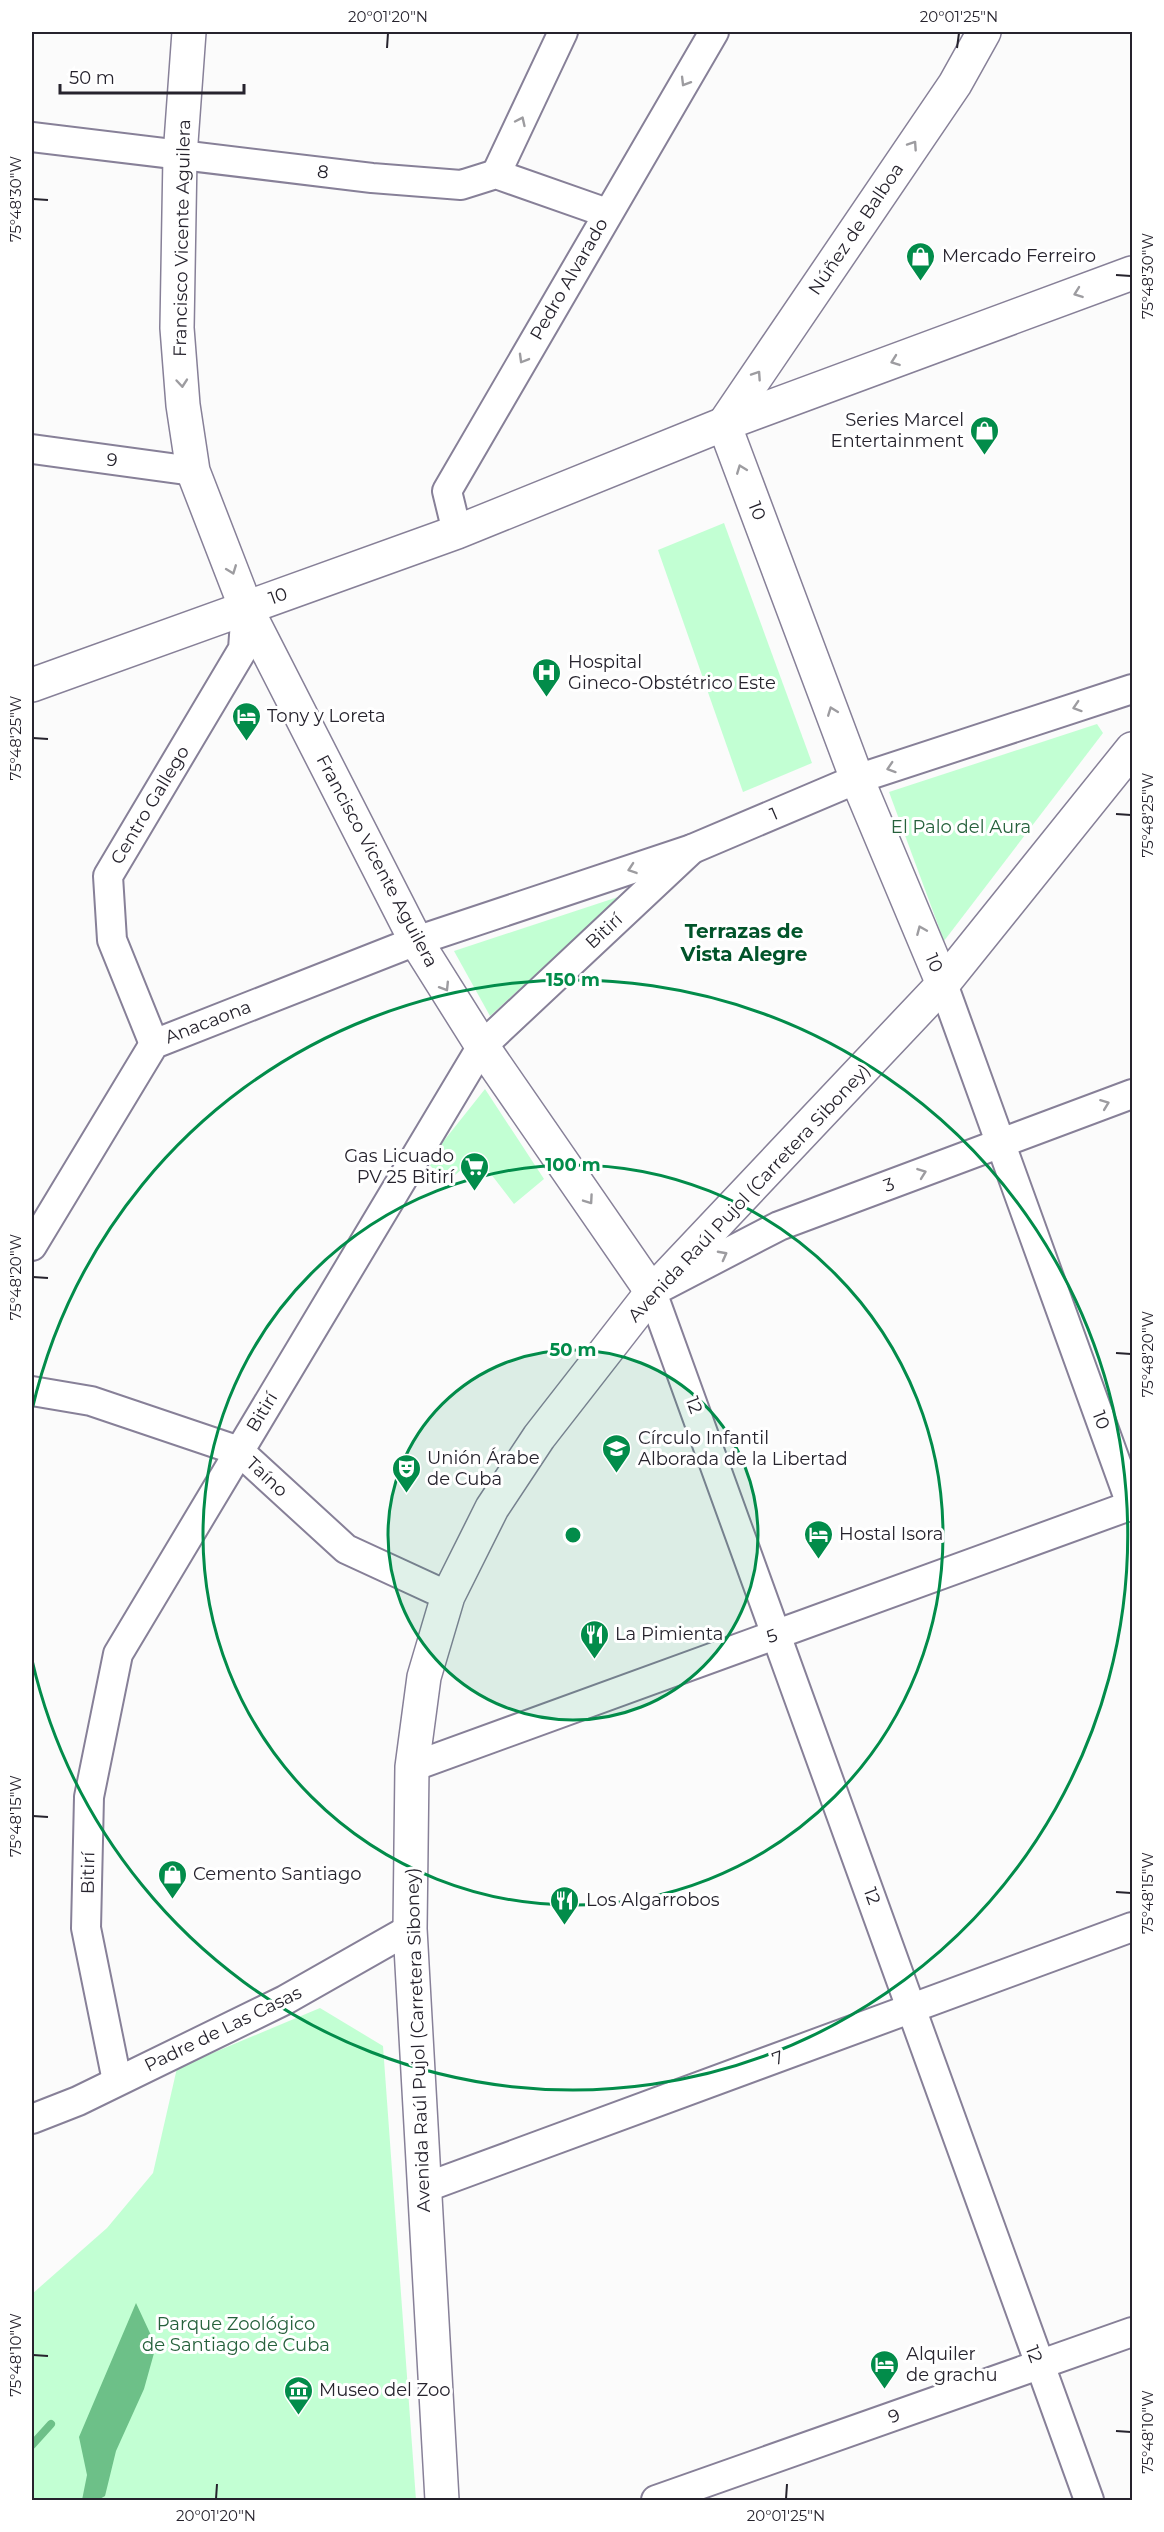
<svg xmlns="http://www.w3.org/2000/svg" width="1164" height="2532" font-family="Montserrat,sans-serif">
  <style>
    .green { fill: #c2ffd3 }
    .water { fill: #6dc088 }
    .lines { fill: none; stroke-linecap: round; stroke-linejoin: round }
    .stream { stroke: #6dc088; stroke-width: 8 }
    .minor-casing { stroke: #878098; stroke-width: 32 }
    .tertiary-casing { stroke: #878098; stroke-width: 36 }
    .secondary-casing { stroke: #878098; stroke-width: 36 }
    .primary-casing { stroke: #878098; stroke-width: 36 }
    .minor { stroke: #fff; stroke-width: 28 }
    .tertiary { stroke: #fff; stroke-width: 33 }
    .secondary { stroke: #fff; stroke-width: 33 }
    .primary { stroke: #fff; stroke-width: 33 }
    .oneway { stroke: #9d9ca0 }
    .ticks { fill: none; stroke: #26232d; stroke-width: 2 }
    .ring { fill: none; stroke: #028c4a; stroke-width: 3 }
    .labels { text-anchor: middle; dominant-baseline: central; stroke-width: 6; stroke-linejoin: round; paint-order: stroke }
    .street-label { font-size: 18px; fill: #26232d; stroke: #fff }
    .poi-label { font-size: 18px; fill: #26232d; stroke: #fff; text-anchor: start }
    .park-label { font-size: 18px; fill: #26613c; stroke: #fff }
    .neighbourhood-label { font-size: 20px; font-weight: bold; fill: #01542a; stroke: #fff }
    .centre { fill: #028c4a; stroke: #fff; stroke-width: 3 }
    .ring-label { font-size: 18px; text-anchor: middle; font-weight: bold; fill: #028c4a; stroke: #fff; stroke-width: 6; stroke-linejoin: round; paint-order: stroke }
    .neatline { fill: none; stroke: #26232d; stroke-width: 2 }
    .ticks-label { font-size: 15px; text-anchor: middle; fill: #26232d }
  </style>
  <rect width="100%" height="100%" fill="#fbfbfb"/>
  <g class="green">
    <polygon points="724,523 812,763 743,792 658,550"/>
    <polygon points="1097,724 1103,733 944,941 889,792"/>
    <polygon points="621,896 490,1016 454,951"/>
    <polygon points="485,1089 544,1179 514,1204 477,1156 446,1183 427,1162"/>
    <polygon points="320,2008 383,2046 416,2500 32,2500 32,2294 107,2228 153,2173 177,2068"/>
  </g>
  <polygon class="water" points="136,2303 156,2346 144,2389 116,2451 105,2496 98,2500 82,2500 87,2475 79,2437"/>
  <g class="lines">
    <polyline class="stream" points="32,2445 51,2424"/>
    <defs>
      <g id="minor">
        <polyline points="32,137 372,178 461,185 496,174 607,213"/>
        <polyline points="496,174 563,32"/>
        <polyline points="32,449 193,471"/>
        <polyline points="457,532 447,491 714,32"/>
        <polyline points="943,984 1132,1507"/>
        <polyline points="154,1044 112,940 108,876 243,649 246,608"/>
        <polyline points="32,1246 154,1044 416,941 692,849 857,779 1132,689"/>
        <polyline points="32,1391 91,1401 239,1451 346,1549 448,1596"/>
        <polyline points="412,1767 1132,1505"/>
        <polyline points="117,2081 86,1928 89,1797 118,1654 482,1046 692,849"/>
        <polyline points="32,2119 78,2101 285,2000 410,1929"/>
        <polyline points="424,2188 1132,1927"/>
        <polyline points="656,2500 1132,2332"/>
        <polyline points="1089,2500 652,1292 779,1226 1132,1094"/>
      </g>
      <polyline id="tertiary" points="943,984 857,779 724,424 955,84 984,32"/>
      <g id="secondary">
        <polyline points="189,32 180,156 177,328 183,405 193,471 246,608 416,941 482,1046 652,1292"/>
        <polyline points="32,685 457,532 724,424 1132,273"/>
      </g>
      <polyline id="primary" points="442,2500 410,1929 412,1767 424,1677 448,1596 492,1508 539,1437 652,1292 943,984 1132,749"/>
    </defs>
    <use href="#minor" class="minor-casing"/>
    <use href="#tertiary" class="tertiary-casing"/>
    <use href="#secondary" class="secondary-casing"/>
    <use href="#primary" class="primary-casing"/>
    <use href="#minor" class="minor"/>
    <use href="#tertiary" class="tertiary"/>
    <use href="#secondary" class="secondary"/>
    <use href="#primary" class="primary"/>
  </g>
  <defs><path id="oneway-chevron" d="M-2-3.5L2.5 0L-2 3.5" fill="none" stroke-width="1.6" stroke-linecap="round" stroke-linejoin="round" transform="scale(1.5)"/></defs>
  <g class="oneway">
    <use href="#oneway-chevron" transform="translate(685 82) rotate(121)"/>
    <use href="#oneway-chevron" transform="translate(521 121) rotate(-65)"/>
    <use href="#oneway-chevron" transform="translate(913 145) rotate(-56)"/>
    <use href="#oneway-chevron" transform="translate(1078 293) rotate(160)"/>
    <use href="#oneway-chevron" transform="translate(523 359) rotate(120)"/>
    <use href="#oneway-chevron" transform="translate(895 361) rotate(160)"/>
    <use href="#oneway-chevron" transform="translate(757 375) rotate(-56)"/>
    <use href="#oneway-chevron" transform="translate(182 383) rotate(85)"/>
    <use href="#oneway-chevron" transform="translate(741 469) rotate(-111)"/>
    <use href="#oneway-chevron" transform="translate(232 570) rotate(69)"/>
    <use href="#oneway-chevron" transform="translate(1077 707) rotate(162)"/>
    <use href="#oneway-chevron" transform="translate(832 711) rotate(-111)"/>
    <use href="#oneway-chevron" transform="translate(891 768) rotate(162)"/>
    <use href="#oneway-chevron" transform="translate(632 869) rotate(161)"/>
    <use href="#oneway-chevron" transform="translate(921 930) rotate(-113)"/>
    <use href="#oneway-chevron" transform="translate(445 987) rotate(58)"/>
    <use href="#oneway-chevron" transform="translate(1105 1104) rotate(-21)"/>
    <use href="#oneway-chevron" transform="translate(922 1173) rotate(-20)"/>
    <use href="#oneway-chevron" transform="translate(589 1200) rotate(55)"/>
    <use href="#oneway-chevron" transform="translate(723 1255) rotate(-28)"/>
  </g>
  <path class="ticks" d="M387,48l1,-15M957,48l2,-15M33,199l15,1M1116,275l15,1M33,738l15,1M1116,814l15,1M33,1277l15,1M1116,1353l15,1M33,1816l15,1M1116,1892l15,1M33,2355l15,1M1116,2431l15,1M216,2499l1,-15M786,2499l1,-15"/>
  <circle cx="573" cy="1535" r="185" fill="#028c4a" fill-opacity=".12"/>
  <g class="ring">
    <circle cx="573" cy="1535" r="185"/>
    <circle cx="573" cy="1535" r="370"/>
    <path d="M32 1410A555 555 0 1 1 32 1660"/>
  </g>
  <defs>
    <symbol id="shop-pin" viewBox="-11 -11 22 30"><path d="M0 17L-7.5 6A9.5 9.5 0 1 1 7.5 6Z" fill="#028c4a" stroke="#fff"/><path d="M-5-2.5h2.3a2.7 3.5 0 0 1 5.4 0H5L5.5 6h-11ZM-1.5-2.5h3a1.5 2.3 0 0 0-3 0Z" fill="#fff"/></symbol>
    <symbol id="hospital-pin" viewBox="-11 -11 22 30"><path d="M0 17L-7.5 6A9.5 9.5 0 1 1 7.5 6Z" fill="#028c4a" stroke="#fff"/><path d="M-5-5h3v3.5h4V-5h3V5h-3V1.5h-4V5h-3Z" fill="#fff"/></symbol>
    <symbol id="hotel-pin" viewBox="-11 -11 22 30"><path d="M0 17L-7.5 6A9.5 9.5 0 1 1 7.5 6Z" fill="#028c4a" stroke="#fff"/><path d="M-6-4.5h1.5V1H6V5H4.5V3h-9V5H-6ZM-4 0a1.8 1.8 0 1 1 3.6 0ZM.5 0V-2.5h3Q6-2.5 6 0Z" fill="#fff"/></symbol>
    <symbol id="supermarket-pin" viewBox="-11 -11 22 30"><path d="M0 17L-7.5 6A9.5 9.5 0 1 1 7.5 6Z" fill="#028c4a" stroke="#fff"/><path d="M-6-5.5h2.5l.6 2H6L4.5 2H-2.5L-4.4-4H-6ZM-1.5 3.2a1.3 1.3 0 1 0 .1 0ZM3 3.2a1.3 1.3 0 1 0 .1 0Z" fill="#fff"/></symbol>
    <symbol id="school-pin" viewBox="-11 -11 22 30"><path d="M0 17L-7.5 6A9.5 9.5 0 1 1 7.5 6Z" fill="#028c4a" stroke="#fff"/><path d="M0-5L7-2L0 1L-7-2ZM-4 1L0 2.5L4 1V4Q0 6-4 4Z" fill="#fff"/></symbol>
    <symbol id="theatre-pin" viewBox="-11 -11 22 30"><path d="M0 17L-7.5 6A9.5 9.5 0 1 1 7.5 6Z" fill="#028c4a" stroke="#fff"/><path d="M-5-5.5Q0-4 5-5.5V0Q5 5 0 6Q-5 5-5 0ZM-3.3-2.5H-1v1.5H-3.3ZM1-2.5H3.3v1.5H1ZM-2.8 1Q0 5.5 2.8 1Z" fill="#fff"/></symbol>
    <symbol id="restaurant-pin" viewBox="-11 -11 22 30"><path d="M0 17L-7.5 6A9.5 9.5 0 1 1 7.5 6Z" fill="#028c4a" stroke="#fff"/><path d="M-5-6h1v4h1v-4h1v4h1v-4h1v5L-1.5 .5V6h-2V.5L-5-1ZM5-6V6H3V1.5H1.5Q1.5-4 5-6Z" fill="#fff"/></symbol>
    <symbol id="museum-pin" viewBox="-11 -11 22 30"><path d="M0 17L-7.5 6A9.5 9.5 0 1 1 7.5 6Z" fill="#028c4a" stroke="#fff"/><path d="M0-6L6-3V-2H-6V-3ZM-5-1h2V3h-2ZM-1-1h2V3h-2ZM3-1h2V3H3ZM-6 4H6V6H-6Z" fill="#fff"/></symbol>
  </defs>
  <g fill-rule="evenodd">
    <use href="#shop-pin" x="904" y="240" width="33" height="45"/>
    <use href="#shop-pin" x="968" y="414" width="33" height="45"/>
    <use href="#hospital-pin" x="530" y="656" width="33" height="45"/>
    <use href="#hotel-pin" x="230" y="700" width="33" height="45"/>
    <use href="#supermarket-pin" x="458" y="1150" width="33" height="45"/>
    <use href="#school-pin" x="600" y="1432" width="33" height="45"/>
    <use href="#theatre-pin" x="390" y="1452" width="33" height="45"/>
    <use href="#hotel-pin" x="802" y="1518" width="33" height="45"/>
    <use href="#restaurant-pin" x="578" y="1618" width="33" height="45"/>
    <use href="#shop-pin" x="156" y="1858" width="33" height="45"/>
    <use href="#restaurant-pin" x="548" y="1884" width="33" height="45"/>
    <use href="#hotel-pin" x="868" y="2348" width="33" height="45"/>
    <use href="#museum-pin" x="282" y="2374" width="33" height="45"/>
  </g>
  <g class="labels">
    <g class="street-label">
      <text transform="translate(323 172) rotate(7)">8</text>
      <text transform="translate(856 229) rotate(-56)">Núñez de Balboa</text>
      <text transform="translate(182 238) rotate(-89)">Francisco Vicente Aguilera</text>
      <text transform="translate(569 279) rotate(-60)">Pedro Alvarado</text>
      <text transform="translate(112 460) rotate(8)">9</text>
      <text transform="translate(757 511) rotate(69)">10</text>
      <text transform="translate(278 596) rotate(-20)">10</text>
      <text transform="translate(150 805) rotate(-59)">Centro Gallego</text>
      <text transform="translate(774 814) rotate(-23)">1</text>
      <text transform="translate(377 861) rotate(62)">Francisco Vicente Aguilera</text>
      <text transform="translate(604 931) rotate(-43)">Bitirí</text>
      <text transform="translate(934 963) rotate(67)">10</text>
      <text transform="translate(208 1022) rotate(-21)">Anacaona</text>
      <text transform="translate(889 1185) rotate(-20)">3</text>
      <text transform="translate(749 1193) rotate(-47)">Avenida Raúl Pujol (Carretera Siboney)</text>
      <text transform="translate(694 1405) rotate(70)">12</text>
      <text transform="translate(262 1412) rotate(-59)">Bitirí</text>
      <text transform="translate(1101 1420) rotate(70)">10</text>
      <text transform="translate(267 1477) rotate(43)">Taíno</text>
      <text transform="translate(772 1636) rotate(-20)">5</text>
      <text transform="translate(88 1873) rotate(-89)">Bitirí</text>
      <text transform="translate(872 1896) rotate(70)">12</text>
      <text transform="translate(223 2029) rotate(-26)">Padre de Las Casas</text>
      <text transform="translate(418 2040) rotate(-92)">Avenida Raúl Pujol (Carretera Siboney)</text>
      <text transform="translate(778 2058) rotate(-20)">7</text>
      <text transform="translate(1034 2354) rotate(70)">12</text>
      <text transform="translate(894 2416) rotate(-20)">9</text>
    </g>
    <g class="poi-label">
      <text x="942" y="256">Mercado Ferreiro</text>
      <text x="964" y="420" text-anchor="end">Series Marcel<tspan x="964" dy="21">Entertainment</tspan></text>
      <text x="568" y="662">Hospital<tspan x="568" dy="21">Gineco-Obstétrico Este</tspan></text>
      <text x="267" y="716">Tony y Loreta</text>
      <text x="454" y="1156" text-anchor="end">Gas Licuado<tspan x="454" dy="21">PV 25 Bitirí</tspan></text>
      <text x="638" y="1438">Círculo Infantil<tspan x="638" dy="21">Alborada de la Libertad</tspan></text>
      <text x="427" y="1458">Unión Árabe<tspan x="427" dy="21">de Cuba</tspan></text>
      <text x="839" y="1534">Hostal Isora</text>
      <text x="615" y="1634">La Pimienta</text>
      <text x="193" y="1874">Cemento Santiago</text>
      <text x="586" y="1900">Los Algarrobos</text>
      <text x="906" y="2354">Alquiler<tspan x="906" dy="21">de grachu</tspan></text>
      <text x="319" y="2390">Museo del Zoo</text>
    </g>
    <g class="park-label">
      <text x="961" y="827">El Palo del Aura</text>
      <text x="236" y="2324">Parque Zoológico<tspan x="236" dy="21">de Santiago de Cuba</tspan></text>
    </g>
    <g class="neighbourhood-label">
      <text x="744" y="931">Terrazas de<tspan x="744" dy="23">Vista Alegre</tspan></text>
    </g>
  </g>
  <circle cx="573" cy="1535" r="9" class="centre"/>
  <g class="ring-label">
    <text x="573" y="986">150 m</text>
    <text x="573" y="1171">100 m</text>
    <text x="573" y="1356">50 m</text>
  </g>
  <rect width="1164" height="2532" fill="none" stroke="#ffffff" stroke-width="66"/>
  <path d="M60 84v9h184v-9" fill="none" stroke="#26232d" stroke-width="3"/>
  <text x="69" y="84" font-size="18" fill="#26232d" stroke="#ffffff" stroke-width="4.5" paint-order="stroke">50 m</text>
  <rect x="33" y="33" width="1098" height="2466" class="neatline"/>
  <g class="ticks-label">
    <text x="388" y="22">20°01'20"N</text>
    <text x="959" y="22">20°01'25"N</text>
    <text transform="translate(16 199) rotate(-90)" y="5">75°48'30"W</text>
    <text transform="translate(1148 276) rotate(-90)" y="5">75°48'30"W</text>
    <text transform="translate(16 738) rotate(-90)" y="5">75°48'25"W</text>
    <text transform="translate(1148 815) rotate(-90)" y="5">75°48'25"W</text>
    <text transform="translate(16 1277) rotate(-90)" y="5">75°48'20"W</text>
    <text transform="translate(1148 1354) rotate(-90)" y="5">75°48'20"W</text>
    <text transform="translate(16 1816) rotate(-90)" y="5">75°48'15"W</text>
    <text transform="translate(1148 1893) rotate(-90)" y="5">75°48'15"W</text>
    <text transform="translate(16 2355) rotate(-90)" y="5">75°48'10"W</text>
    <text transform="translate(1148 2432) rotate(-90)" y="5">75°48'10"W</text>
    <text x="216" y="2521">20°01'20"N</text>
    <text x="786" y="2521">20°01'25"N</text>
  </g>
</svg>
